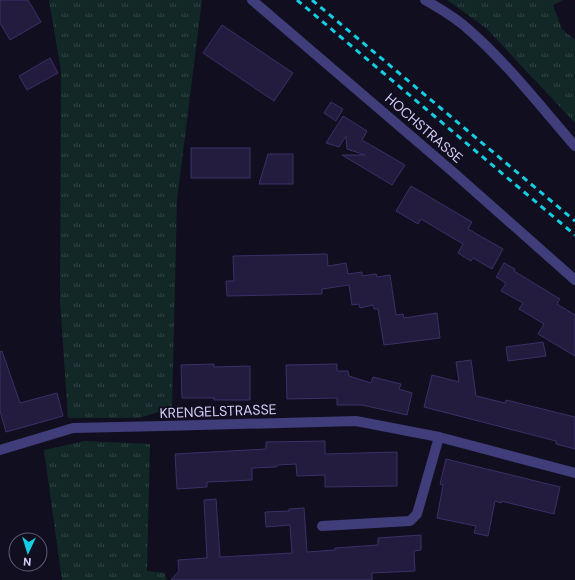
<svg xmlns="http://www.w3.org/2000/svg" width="575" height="580" font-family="'DM Sans',sans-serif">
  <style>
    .grass { fill: url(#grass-tufts) }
    .building { fill: #231c3e; stroke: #3b3068 }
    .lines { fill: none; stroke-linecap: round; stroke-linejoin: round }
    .street { stroke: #3f3d7a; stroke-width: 10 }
    .rail { stroke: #14cfe3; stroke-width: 3; stroke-dasharray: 6 5; stroke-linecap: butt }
    .labels { text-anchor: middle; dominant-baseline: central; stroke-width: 4; stroke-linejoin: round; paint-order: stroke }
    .street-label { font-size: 14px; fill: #d5d0fb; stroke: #110e1f }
  </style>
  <defs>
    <pattern id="grass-tufts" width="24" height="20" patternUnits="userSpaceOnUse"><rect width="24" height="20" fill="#122827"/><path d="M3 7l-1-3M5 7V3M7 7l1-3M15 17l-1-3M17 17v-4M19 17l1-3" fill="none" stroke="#344647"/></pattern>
  </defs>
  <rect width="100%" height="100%" fill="#110e1f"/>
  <g class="grass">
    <polygon points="49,0 202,0 177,200 172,408 139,418 68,418 60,301 61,71"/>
    <polygon points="447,0 563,0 553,5 562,29 575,40 575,123 486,28"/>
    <polygon points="85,441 150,444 147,571 165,573 166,580 62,580 44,450"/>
  </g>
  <g class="building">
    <polygon points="0,0 28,0 41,22 10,40 0,23"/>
    <polygon points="222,25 293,73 274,101 203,53"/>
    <polygon points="50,58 58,73 27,90 19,76"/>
    <polygon points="331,102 343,109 336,121 324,113"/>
    <polygon points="343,116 367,131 362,140 405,165 392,185 342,155 365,155 347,149 346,136 339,147 326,143"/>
    <rect x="191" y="148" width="59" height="30"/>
    <polygon points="268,154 293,154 293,184 259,184"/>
    <polygon points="411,186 472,222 468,229 503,249 492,269 473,258 471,261 458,253 463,244 421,219 418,224 396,211"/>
    <polygon points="327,254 328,266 346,263 348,274 362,272 362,276 376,274 377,277 390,275 396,315 403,314 404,318 437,313 440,338 384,345 378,309 374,309 373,305 360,308 359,304 352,305 349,285 322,289 322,294 227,296 226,281 234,281 233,256"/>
    <polygon points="504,263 515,269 514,271 560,299 557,304 575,315 575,356 538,334 544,324 519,309 523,303 501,291 506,283 496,277"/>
    <polygon points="543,342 546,356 508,361 506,347"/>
    <polygon points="2,351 20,403 57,393 63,416 6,432 0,411 0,352"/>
    <polygon points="471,360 476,396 505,403 506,400 575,417 575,449 556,444 556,441 424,407 432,375 459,382 456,362"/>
    <polygon points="214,364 214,367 250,366 250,400 214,400 214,398 182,398 181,365"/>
    <polygon points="337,364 337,371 348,371 349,376 371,383 373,377 401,384 399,389 412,393 407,415 362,405 337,405 337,398 287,399 286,365"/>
    <polygon points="325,441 325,454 397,452 397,486 325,487 325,475 297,476 296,464 278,465 276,467 252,468 252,480 207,482 207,487 177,489 175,454 266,449 266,442"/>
    <polygon points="446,459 560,487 554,514 501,501 501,503 495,501 488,536 474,533 476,526 437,518 443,485 440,484"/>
    <polygon points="216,499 220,557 292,553 290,525 266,527 265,512 289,511 289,509 304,508 307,552 335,550 335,548 378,545 378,538 421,535 421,550 414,551 415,571 372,573 372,580 171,580 179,571 178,560 207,558 204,500"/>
  </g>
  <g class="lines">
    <g class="street">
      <polyline points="252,0 453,172 575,280"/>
      <path d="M425,0c14,8 31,18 43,29 40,35 72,77 107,117"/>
      <polyline points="0,450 73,428 163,426 356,421 439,437 575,473"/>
      <polyline points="322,526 410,521 417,514 439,437"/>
    </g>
    <g class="rail">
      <polyline points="297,0 575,235"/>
      <polyline points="312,0 575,221"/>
    </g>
  </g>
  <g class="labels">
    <g class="street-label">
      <text transform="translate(424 128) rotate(41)">HOCHSTRASSE</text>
      <text transform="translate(218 411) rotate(-2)">KRENGELSTRASSE</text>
    </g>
  </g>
  <g transform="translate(28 552) rotate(184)"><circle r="19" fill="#110e1f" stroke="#5f5c77"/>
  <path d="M0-3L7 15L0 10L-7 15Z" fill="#14cfe3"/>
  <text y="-6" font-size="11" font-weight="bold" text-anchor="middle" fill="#d5d0fb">N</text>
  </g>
</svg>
